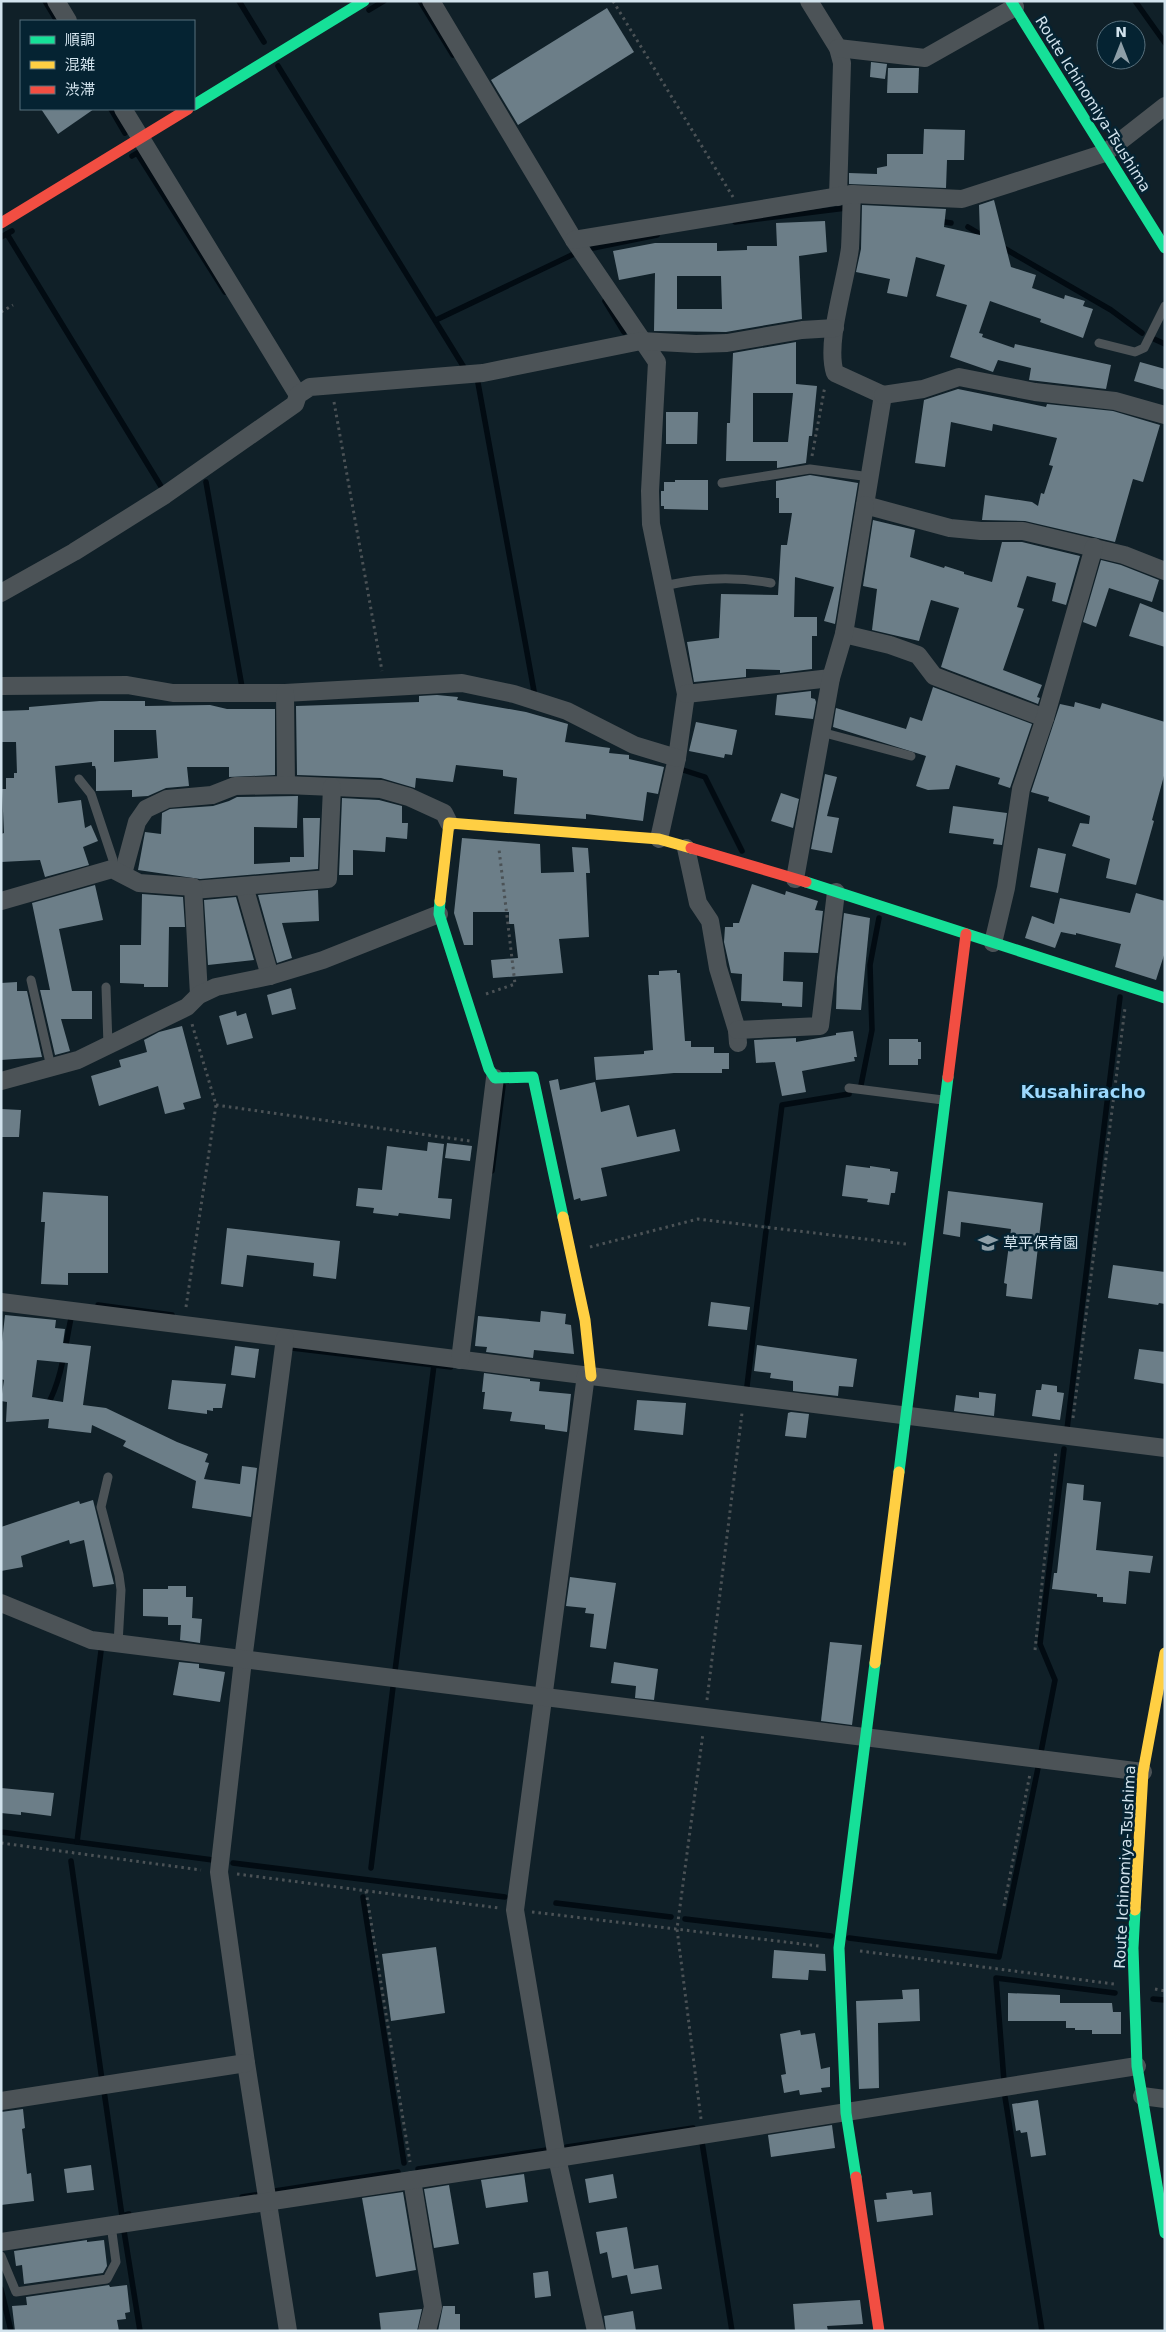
<svg xmlns="http://www.w3.org/2000/svg" width="1166" height="2332" font-family="'DejaVu Sans','Noto Sans JP',sans-serif">
  <style>
    .lines { fill: none; stroke-linecap: round; stroke-linejoin: round }
    .stream { stroke: #020b12; stroke-width: 5.5 }
    .building { fill: #6c7e88; fill-rule: evenodd }
    .path { stroke: #4b5256; stroke-width: 3; stroke-dasharray: 2.5 4; stroke-linecap: butt }
    .lane { stroke: #4c5357; stroke-width: 9 }
    .street { stroke: #4c5357; stroke-width: 18 }
    .fast { stroke: #16e098; stroke-width: 11 }
    .slow { stroke: #ffcf43; stroke-width: 11 }
    .jam { stroke: #f24e42; stroke-width: 11 }
    .labels { text-anchor: middle; dominant-baseline: central; stroke-width: 5; stroke-linejoin: round; paint-order: stroke }
    .street-label { font-size: 15px; fill: #d2e3ed; stroke: #052332 }
    .poi-label { font-size: 15px; fill: #d2e3ed; stroke: #052332; text-anchor: start }
    .quarter-label { font-size: 18px; font-weight: bold; fill: #9cd8fd; stroke: #052332 }
  </style>
  <rect width="100%" height="100%" fill="#102028"/>
  <g class="lines">
    <g class="stream">
      <polyline points="45,1 57,21"/>
      <polyline points="239,1 264,42"/>
      <polyline points="420,1 453,55"/>
      <polyline points="1135,1 1165,43"/>
      <polyline points="369,10 384,1"/>
      <polyline points="278,66 465,369"/>
      <polyline points="111,109 125,133"/>
      <polyline points="132,156 137,153 225,292"/>
      <polyline points="938,221 951,223"/>
      <polyline points="735,222 846,208"/>
      <polyline points="968,227 985,237"/>
      <polyline points="7,234 162,488"/>
      <polyline points="1,237 12,231"/>
      <polyline points="1002,247 1111,310 1142,333"/>
      <polyline points="593,248 657,235"/>
      <polyline points="605,301 624,332"/>
      <polyline points="436,320 576,253"/>
      <polyline points="1154,339 1165,344"/>
      <polyline points="478,383 534,691"/>
      <polyline points="206,482 242,687"/>
      <polyline points="683,770 705,777 742,851"/>
      <polyline points="861,1085 872,1030 870,965 879,918"/>
      <polyline points="492,1171 503,1086"/>
      <polyline points="767,1223 782,1105 849,1094"/>
      <polyline points="98,1305 172,1315"/>
      <polyline points="292,1348 451,1367"/>
      <polyline points="747,1386 766,1231"/>
      <path d="M47,1406c15,-27 18,-59 24,-88"/>
      <polyline points="1067,1429 1120,997"/>
      <polyline points="395,1671 434,1365"/>
      <polyline points="1041,1752 1055,1680 1040,1644 1064,1449"/>
      <polyline points="1,1832 213,1860"/>
      <polyline points="77,1842 101,1651"/>
      <polyline points="71,1861 102,2080"/>
      <polyline points="233,1863 505,1897"/>
      <polyline points="371,1868 393,1687"/>
      <polyline points="363,1897 404,2163"/>
      <polyline points="556,1903 671,1917"/>
      <polyline points="685,1919 831,1936"/>
      <polyline points="849,1938 999,1957 1038,1768"/>
      <polyline points="1153,1999 1165,2000"/>
      <polyline points="1004,2081 996,1978 1115,1993"/>
      <polyline points="104,2091 122,2216 129,2214"/>
      <polyline points="1005,2097 1042,2331"/>
      <polyline points="702,2142 732,2331"/>
      <polyline points="567,2147 693,2128"/>
      <polyline points="418,2169 547,2150"/>
      <polyline points="275,2191 398,2172"/>
      <polyline points="242,2197 262,2194"/>
      <polyline points="124,2231 140,2331"/>
      <polyline points="1,2289 11,2331"/>
    </g>
  </g>
  <g class="building">
    <polygon points="607,8 634,52 518,125 491,80"/>
    <polygon points="871,62 887,64 885,79 870,77"/>
    <polygon points="888,68 919,68 918,93 887,93"/>
    <polygon points="41,109 94,109 58,134"/>
    <polygon points="924,129 965,130 964,160 947,160 946,188 849,184 849,173 877,174 877,168 887,166 887,154 923,154"/>
    <polygon points="994,200 1011,267 1036,275 1032,288 1064,299 1065,295 1085,301 1083,306 1093,309 1083,338 1040,322 1041,319 990,301 979,333 983,334 982,337 1014,348 1015,344 1111,365 1106,389 1029,380 1031,368 998,360 993,372 950,357 967,305 936,296 945,265 916,257 907,297 887,293 890,279 856,272 861,249 862,205 946,209 944,227 980,235 979,205"/>
    <path d="M825,221l2,31 -28,4 3,63 -76,13 -72,-1 1,-58 -36,7 -6,-29 42,-8h62v8l30,-1v-4h30l-1,-23zM677,276h44l1,33h-45z"/>
    <path d="M796,342v42l21,2 -5,50h-3l-3,27 -29,5v-7h-51l1,-38h3l3,-70zM753,393h40l-5,49h-35z"/>
    <polygon points="1140,362 1165,369 1165,390 1134,381"/>
    <polygon points="958,389 1046,407 1047,404 1113,411 1160,425 1143,482 1133,479 1115,542 1025,521 982,520 985,495 1032,502 1038,506 1041,493 1044,494 1053,466 1049,465 1057,438 993,424 992,431 951,422 945,467 915,463 924,400"/>
    <polygon points="666,412 698,412 697,444 666,444"/>
    <polygon points="810,475 858,483 835,624 824,621 834,587 795,577 794,617 817,617 817,636 812,636 812,669 780,673 780,670 746,669 746,677 694,682 687,642 719,638 721,594 778,595 781,545 787,545 792,513 779,513 779,498 776,498 776,481"/>
    <polygon points="675,480 708,480 708,510 664,509 664,506 661,506 661,491 664,491 664,482 675,482"/>
    <polygon points="873,520 915,530 910,557 944,568 945,566 964,572 964,574 992,582 1002,542 1022,542 1080,556 1066,605 1052,601 1056,583 1027,576 1017,607 1024,609 1003,670 1042,685 1037,697 1040,698 1038,704 941,667 959,608 931,600 919,641 872,630 877,589 863,586"/>
    <polygon points="1101,560 1121,565 1159,580 1152,602 1109,588 1096,627 1083,622"/>
    <polygon points="1140,603 1165,613 1165,647 1129,636"/>
    <polygon points="933,687 1032,724 1010,788 998,784 1000,778 956,765 949,789 928,790 916,786 926,756 833,727 836,708 906,729 910,717 922,721"/>
    <polygon points="811,691 811,698 815,699 816,702 813,719 775,715 777,695"/>
    <polygon points="437,695 458,697 457,700 526,712 568,724 565,742 610,748 609,753 629,755 629,759 664,767 658,794 647,792 643,821 586,814 586,819 514,814 517,778 503,776 503,770 456,765 453,782 416,778 415,788 381,778 297,775 296,706 419,702 419,696"/>
    <path d="M100,701h45v5l65,-1 17,4h48v66l-46,2v-10h-42l2,19 -23,2 -18,8 -16,1v-7l-36,1v-21l-1,-4h-3v-4l-37,4 3,37 23,-3 4,28 6,-3 7,16 -15,6 6,18 -44,12 -5,-17 -39,2v-28l3,-1 -2,-44h4v-11h8v-5h3l-1,-31h-15v-31l28,-1v-3zM114,730h42l2,28 -44,4z"/>
    <polygon points="1075,702 1100,709 1102,703 1165,722 1165,772 1152,820 1154,821 1136,885 1106,878 1110,859 1072,846 1080,823 1089,824 1090,816 1048,801 1049,797 1031,792 1060,704 1074,707"/>
    <polygon points="696,722 737,730 732,755 725,754 724,758 689,751"/>
    <polygon points="825,774 837,777 827,816 839,818 832,853 811,849"/>
    <polygon points="781,793 799,799 793,828 771,821"/>
    <polygon points="298,796 297,828 254,827 254,864 290,862 290,857 304,857 303,818 320,818 318,869 200,879 138,870 145,832 161,834 162,813 170,809 213,806 229,801 237,797"/>
    <polygon points="342,798 379,800 402,806 402,823 408,823 407,839 386,837 385,852 353,850 353,875 339,875"/>
    <polygon points="953,806 1007,813 1002,845 993,844 994,839 949,833"/>
    <polygon points="462,838 540,844 541,873 574,872 572,847 588,848 590,873 586,873 589,937 559,939 563,973 493,978 491,960 518,958 514,924 509,924 509,912 473,912 473,945 464,945 454,913"/>
    <polygon points="1038,848 1066,854 1058,893 1030,887"/>
    <polygon points="752,884 785,895 786,891 818,901 815,910 823,911 818,953 784,952 783,981 803,982 802,1007 782,1006 782,1003 741,1001 742,974 731,973 724,942 725,927 733,927 733,923 739,923"/>
    <polygon points="95,885 103,920 59,929 72,991 92,991 92,1019 61,1019 70,1051 55,1055 40,990 50,990 32,903"/>
    <polygon points="318,890 319,921 282,923 292,958 277,963 258,895"/>
    <polygon points="1136,893 1165,901 1165,952 1156,980 1115,967 1121,944 1076,933 1076,935 1061,932 1055,948 1025,938 1032,916 1054,924 1060,898 1130,913"/>
    <polygon points="142,894 183,897 185,927 169,927 168,987 144,987 144,984 120,983 120,945 141,945"/>
    <polygon points="236,897 254,960 208,965 204,900"/>
    <polygon points="844,913 870,918 861,1010 836,1009 837,977"/>
    <polygon points="677,970 677,973 680,973 685,1041 691,1041 691,1047 714,1047 714,1053 729,1053 729,1069 722,1069 722,1073 674,1073 596,1080 594,1057 644,1054 644,1051 653,1050 648,975 659,975 659,971"/>
    <polygon points="17,982 17,991 27,991 42,1057 1,1060 1,983"/>
    <polygon points="291,988 296,1009 272,1015 267,995"/>
    <polygon points="236,1011 237,1016 246,1013 253,1038 227,1045 219,1016"/>
    <polygon points="182,1026 201,1098 183,1103 185,1109 165,1114 158,1086 99,1106 91,1076 121,1067 119,1060 147,1052 144,1040 159,1032"/>
    <polygon points="853,1031 857,1057 854,1057 855,1061 802,1071 806,1092 782,1096 775,1062 756,1063 754,1040 796,1038 796,1042 836,1035 836,1033"/>
    <polygon points="889,1039 918,1039 918,1042 921,1042 921,1059 918,1059 918,1065 889,1065"/>
    <polygon points="558,1079 560,1090 595,1082 601,1112 629,1105 637,1137 675,1129 680,1151 601,1168 607,1196 581,1201 580,1198 574,1200 549,1081"/>
    <polygon points="1,1109 21,1110 19,1137 1,1137"/>
    <polygon points="428,1142 444,1144 438,1198 452,1199 450,1219 399,1213 398,1216 373,1213 374,1208 356,1206 358,1188 382,1190 387,1146 427,1151"/>
    <polygon points="447,1143 472,1146 470,1161 445,1158"/>
    <polygon points="846,1165 870,1168 870,1166 890,1169 890,1171 898,1172 895,1193 891,1193 889,1205 867,1202 868,1199 842,1196"/>
    <polygon points="948,1191 1043,1203 1032,1299 1006,1296 1007,1284 1004,1283 1011,1229 961,1222 960,1237 943,1234"/>
    <polygon points="43,1192 108,1196 108,1273 68,1273 68,1285 41,1284 45,1222 41,1222"/>
    <polygon points="227,1228 340,1241 336,1279 313,1276 314,1263 247,1255 243,1287 221,1284"/>
    <polygon points="1113,1265 1165,1272 1165,1304 1159,1303 1158,1305 1108,1298"/>
    <polygon points="711,1302 750,1307 747,1330 708,1326"/>
    <polygon points="541,1311 566,1314 565,1324 571,1325 574,1354 534,1350 533,1358 486,1352 487,1347 475,1346 478,1316 540,1322"/>
    <path d="M5,1315l51,5 -1,8 10,1 -2,14 28,3 -8,59 23,3 71,34 31,12 -3,8 4,1 -5,16 36,5 2,-18 15,2 -6,49 -59,-9 4,-27 -73,-35 3,-5 -34,-16 -1,8 -43,-5 1,-9 -43,3 1,-20 -6,-1 3,-21 -3,-1v-28zM37,1360l31,3 -5,39 -31,-5z"/>
    <polygon points="757,1345 857,1359 853,1387 839,1386 838,1396 793,1391 793,1381 770,1378 771,1373 754,1371"/>
    <polygon points="235,1346 259,1349 255,1378 231,1375"/>
    <polygon points="1139,1349 1165,1352 1165,1384 1134,1379"/>
    <polygon points="484,1373 530,1379 530,1381 540,1382 539,1391 571,1394 567,1432 545,1429 545,1425 510,1421 512,1412 483,1409 485,1392 482,1392"/>
    <polygon points="172,1380 226,1384 222,1408 213,1408 213,1411 207,1410 207,1414 168,1409"/>
    <polygon points="1042,1384 1057,1386 1057,1392 1064,1393 1060,1420 1032,1416 1036,1390 1041,1390"/>
    <polygon points="979,1392 996,1394 994,1416 954,1411 956,1395 979,1398"/>
    <polygon points="637,1400 686,1403 683,1435 634,1430"/>
    <polygon points="791,1412 809,1414 806,1438 785,1436 788,1413"/>
    <polygon points="1067,1483 1084,1485 1083,1500 1101,1502 1096,1550 1153,1556 1150,1573 1129,1571 1126,1604 1103,1602 1103,1597 1097,1597 1097,1594 1052,1589 1054,1573 1057,1573"/>
    <polygon points="93,1500 114,1584 93,1587 84,1540 70,1544 69,1540 21,1556 23,1567 1,1571 1,1527 79,1501 80,1504"/>
    <polygon points="570,1577 616,1583 606,1649 590,1647 594,1614 585,1613 586,1608 566,1606"/>
    <polygon points="168,1586 186,1586 186,1597 193,1597 192,1618 202,1619 200,1643 180,1640 181,1625 168,1625 168,1617 143,1616 143,1589 168,1589"/>
    <polygon points="830,1642 862,1645 852,1725 821,1721"/>
    <polygon points="179,1662 199,1664 199,1668 225,1672 220,1702 173,1695"/>
    <polygon points="614,1662 658,1669 654,1700 635,1698 636,1686 611,1683"/>
    <polygon points="1,1788 54,1793 51,1816 21,1812 21,1815 1,1813"/>
    <polygon points="436,1947 445,2013 391,2021 382,1954"/>
    <polygon points="774,1950 825,1954 826,1971 809,1970 808,1980 772,1978"/>
    <polygon points="919,1989 920,2021 878,2023 879,2088 859,2089 856,2001 903,1999 902,1990"/>
    <polygon points="1008,1993 1060,1995 1060,2003 1112,2003 1113,2012 1121,2012 1121,2034 1092,2034 1092,2030 1075,2030 1075,2028 1066,2028 1066,2021 1008,2021"/>
    <polygon points="800,2030 801,2035 815,2033 821,2069 830,2067 830,2087 821,2088 822,2092 800,2095 799,2090 784,2093 781,2075 786,2074 780,2034"/>
    <polygon points="1038,2100 1046,2155 1031,2157 1027,2132 1021,2133 1020,2130 1016,2131 1012,2104"/>
    <polygon points="23,2109 25,2128 22,2129 27,2174 31,2173 34,2201 1,2205 1,2112"/>
    <polygon points="832,2125 835,2148 771,2157 768,2135"/>
    <polygon points="91,2165 94,2190 67,2193 64,2169"/>
    <polygon points="524,2174 528,2202 486,2208 481,2180"/>
    <polygon points="613,2174 617,2198 589,2203 585,2179"/>
    <polygon points="449,2185 459,2244 434,2248 424,2189"/>
    <polygon points="912,2190 913,2194 931,2192 933,2215 877,2222 874,2200 887,2199 886,2193"/>
    <polygon points="403,2192 416,2270 376,2277 362,2198"/>
    <polygon points="627,2227 634,2269 658,2265 662,2289 631,2294 627,2275 612,2278 607,2252 600,2254 596,2232"/>
    <polygon points="87,2240 87,2242 104,2240 107,2266 103,2273 24,2284 22,2265 16,2266 14,2251"/>
    <polygon points="548,2271 551,2296 535,2298 533,2273"/>
    <polygon points="109,2285 110,2287 127,2285 130,2312 125,2313 126,2319 117,2320 119,2331 15,2331 12,2306 27,2305 26,2297"/>
    <polygon points="860,2300 863,2324 827,2326 828,2331 795,2331 793,2304"/>
    <polygon points="443,2306 455,2306 455,2314 460,2314 460,2331 438,2331"/>
    <polygon points="422,2309 417,2331 381,2331 379,2313"/>
    <polygon points="633,2311 636,2331 606,2331 604,2316"/>
  </g>
  <g class="lines">
    <g class="path">
      <polyline points="613,1 733,197"/>
      <polyline points="1,312 13,305"/>
      <polyline points="334,402 382,671"/>
      <polyline points="812,456 825,386"/>
      <polyline points="486,994 515,984 499,849"/>
      <polyline points="216,1105 470,1141"/>
      <polyline points="590,1247 698,1219 906,1244"/>
      <polyline points="186,1307 216,1105 192,1024"/>
      <polyline points="1073,1418 1125,1008"/>
      <polyline points="1035,1650 1056,1451"/>
      <polyline points="707,1700 742,1413"/>
      <polyline points="1,1843 201,1870"/>
      <polyline points="237,1874 499,1908"/>
      <polyline points="366,1891 410,2162"/>
      <polyline points="1004,1906 1030,1774"/>
      <polyline points="532,1912 819,1946"/>
      <polyline points="860,1951 1114,1984"/>
      <polyline points="1155,1989 1165,1991"/>
      <polyline points="701,2119 677,1929 703,1733"/>
    </g>
    <g class="lane">
      <polyline points="1099,343 1135,352 1144,348 1165,306"/>
      <polyline points="722,483 810,469 870,477"/>
      <path d="M663,586c35,-8 72,-10 108,-3"/>
      <polyline points="821,732 911,756"/>
      <polyline points="79,779 91,794 113,860 112,869"/>
      <polyline points="31,980 51,1067"/>
      <polyline points="106,987 108,1045"/>
      <polyline points="849,1088 943,1100"/>
      <polyline points="108,1477 101,1507 119,1575 121,1590 118,1644"/>
      <polyline points="1,2256 16,2292 107,2279 116,2262 111,2225"/>
    </g>
    <g class="street">
      <polyline points="56,1 68,21"/>
      <polyline points="431,1 574,240 657,362 650,491 651,524 686,694 677,758 659,839"/>
      <polyline points="809,1 838,48 842,63 838,197"/>
      <polyline points="838,48 925,58 1015,7"/>
      <polyline points="123,109 298,395"/>
      <path d="M852,194c-1,18 -1,36 -2,54 -4,33 -25,95 -15,125l48,22 -18,110 85,23 31,3h42l101,24 41,16"/>
      <polyline points="574,240 852,194 962,199 1105,153 1165,106"/>
      <polyline points="883,395 923,389 959,377 1035,392 1115,401 1165,415"/>
      <polyline points="1,593 74,552 165,495 295,404 298,395 310,387 483,373 641,341 696,344 727,343 802,330 835,328"/>
      <polyline points="844,634 890,645 918,655 934,676 1045,718"/>
      <polyline points="1,686 127,685 173,693 285,693 462,683 514,694 567,711 634,745 677,758"/>
      <polyline points="285,693 286,785"/>
      <polyline points="686,694 831,678"/>
      <polyline points="686,848 698,903 710,921 718,968 737,1030 738,1043"/>
      <polyline points="123,874 137,822 146,809 167,799 212,795 235,786 286,785 381,789 409,797 444,813 449,823"/>
      <polyline points="795,879 831,678 844,634 865,505"/>
      <polyline points="244,886 270,976"/>
      <polyline points="193,890 328,879 332,787"/>
      <polyline points="1,901 112,869 139,883 193,887 199,995"/>
      <polyline points="993,943 1006,888 1021,789 1045,718 1094,547"/>
      <polyline points="737,1030 820,1026 836,892"/>
      <polyline points="1,1081 78,1060 187,1007 199,995 216,987 270,976 323,960 439,914"/>
      <polyline points="1,1302 1165,1448"/>
      <polyline points="285,1338 243,1660 219,1872 246,2063 288,2331"/>
      <polyline points="460,1360 495,1078"/>
      <polyline points="586,1375 515,1910 557,2158 596,2331"/>
      <polyline points="1,1603 91,1640 1143,1772"/>
      <polyline points="1142,2096 1165,2099"/>
      <polyline points="1,2101 246,2063"/>
      <polyline points="412,2180 433,2307 427,2331"/>
      <polyline points="1,2242 557,2158 1137,2066"/>
    </g>
    <g class="fast">
      <polyline points="1011,1 1165,248"/>
      <polyline points="194,105 364,1"/>
      <polyline points="806,882 1165,998"/>
      <polyline points="440,901 439,914 489,1069 495,1078 533,1077 563,1217"/>
      <polyline points="899,1472 948,1077"/>
      <polyline points="1135,1910 1133,1948 1137,2066 1165,2233"/>
      <polyline points="856,2177 846,2113 839,1948 875,1663"/>
    </g>
    <g class="slow">
      <polyline points="440,901 449,823 659,839 691,848"/>
      <polyline points="563,1217 585,1320 591,1376"/>
      <polyline points="875,1663 899,1472"/>
      <polyline points="1135,1910 1143,1772 1165,1653"/>
    </g>
    <g class="jam">
      <polyline points="1,223 188,109"/>
      <polyline points="691,848 806,882"/>
      <polyline points="948,1077 966,934"/>
      <polyline points="856,2177 879,2331"/>
    </g>
  </g>
  <defs>
    <symbol id="school-bare" viewBox="-9 -9 18 18"><path d="M0-5L7-2L0 1L-7-2ZM-4 1L0 2.5L4 1V4Q0 6-4 4Z" fill="#8e9fa8" stroke="#052332" stroke-width="2.5" paint-order="stroke"/></symbol>
  </defs>
  <g fill-rule="evenodd">
    <use href="#school-bare" x="974" y="1229" width="28" height="28"/>
  </g>
  <g class="labels">
    <g class="street-label">
      <text transform="translate(1093 104) rotate(58)">Route Ichinomiya-Tsushima</text>
      <text transform="translate(1125 1867) rotate(-87)">Route Ichinomiya-Tsushima</text>
    </g>
    <g class="poi-label">
      <text x="1003" y="1243">草平保育園</text>
    </g>
    <g class="quarter-label">
      <text x="1083" y="1091">Kusahiracho</text>
    </g>
  </g>
  <rect width="1166" height="2332" fill="none" stroke="#d2e3ed" stroke-width="5"/>
  <rect x="20" y="20" width="175" height="90" fill="#052332" stroke="#57707d"/>
  <rect x="30" y="36" width="25" height="8" fill="#16e098" stroke="#57707d"/>
  <text x="65" y="45" font-size="15" fill="#d2e3ed">順調</text>
  <rect x="30" y="61" width="25" height="8" fill="#ffcf43" stroke="#57707d"/>
  <text x="65" y="70" font-size="15" fill="#d2e3ed">混雑</text>
  <rect x="30" y="86" width="25" height="8" fill="#f24e42" stroke="#57707d"/>
  <text x="65" y="95" font-size="15" fill="#d2e3ed">渋滞</text>
  <g transform="translate(1121 45)"><circle r="24" fill="#052332" stroke="#57707d"/>
  <path d="M0-4L9 19L0 12L-9 19Z" fill="#8e9fa8"/>
  <text y="-8" font-size="14" font-weight="bold" text-anchor="middle" fill="#d2e3ed">N</text>
  </g>
</svg>
